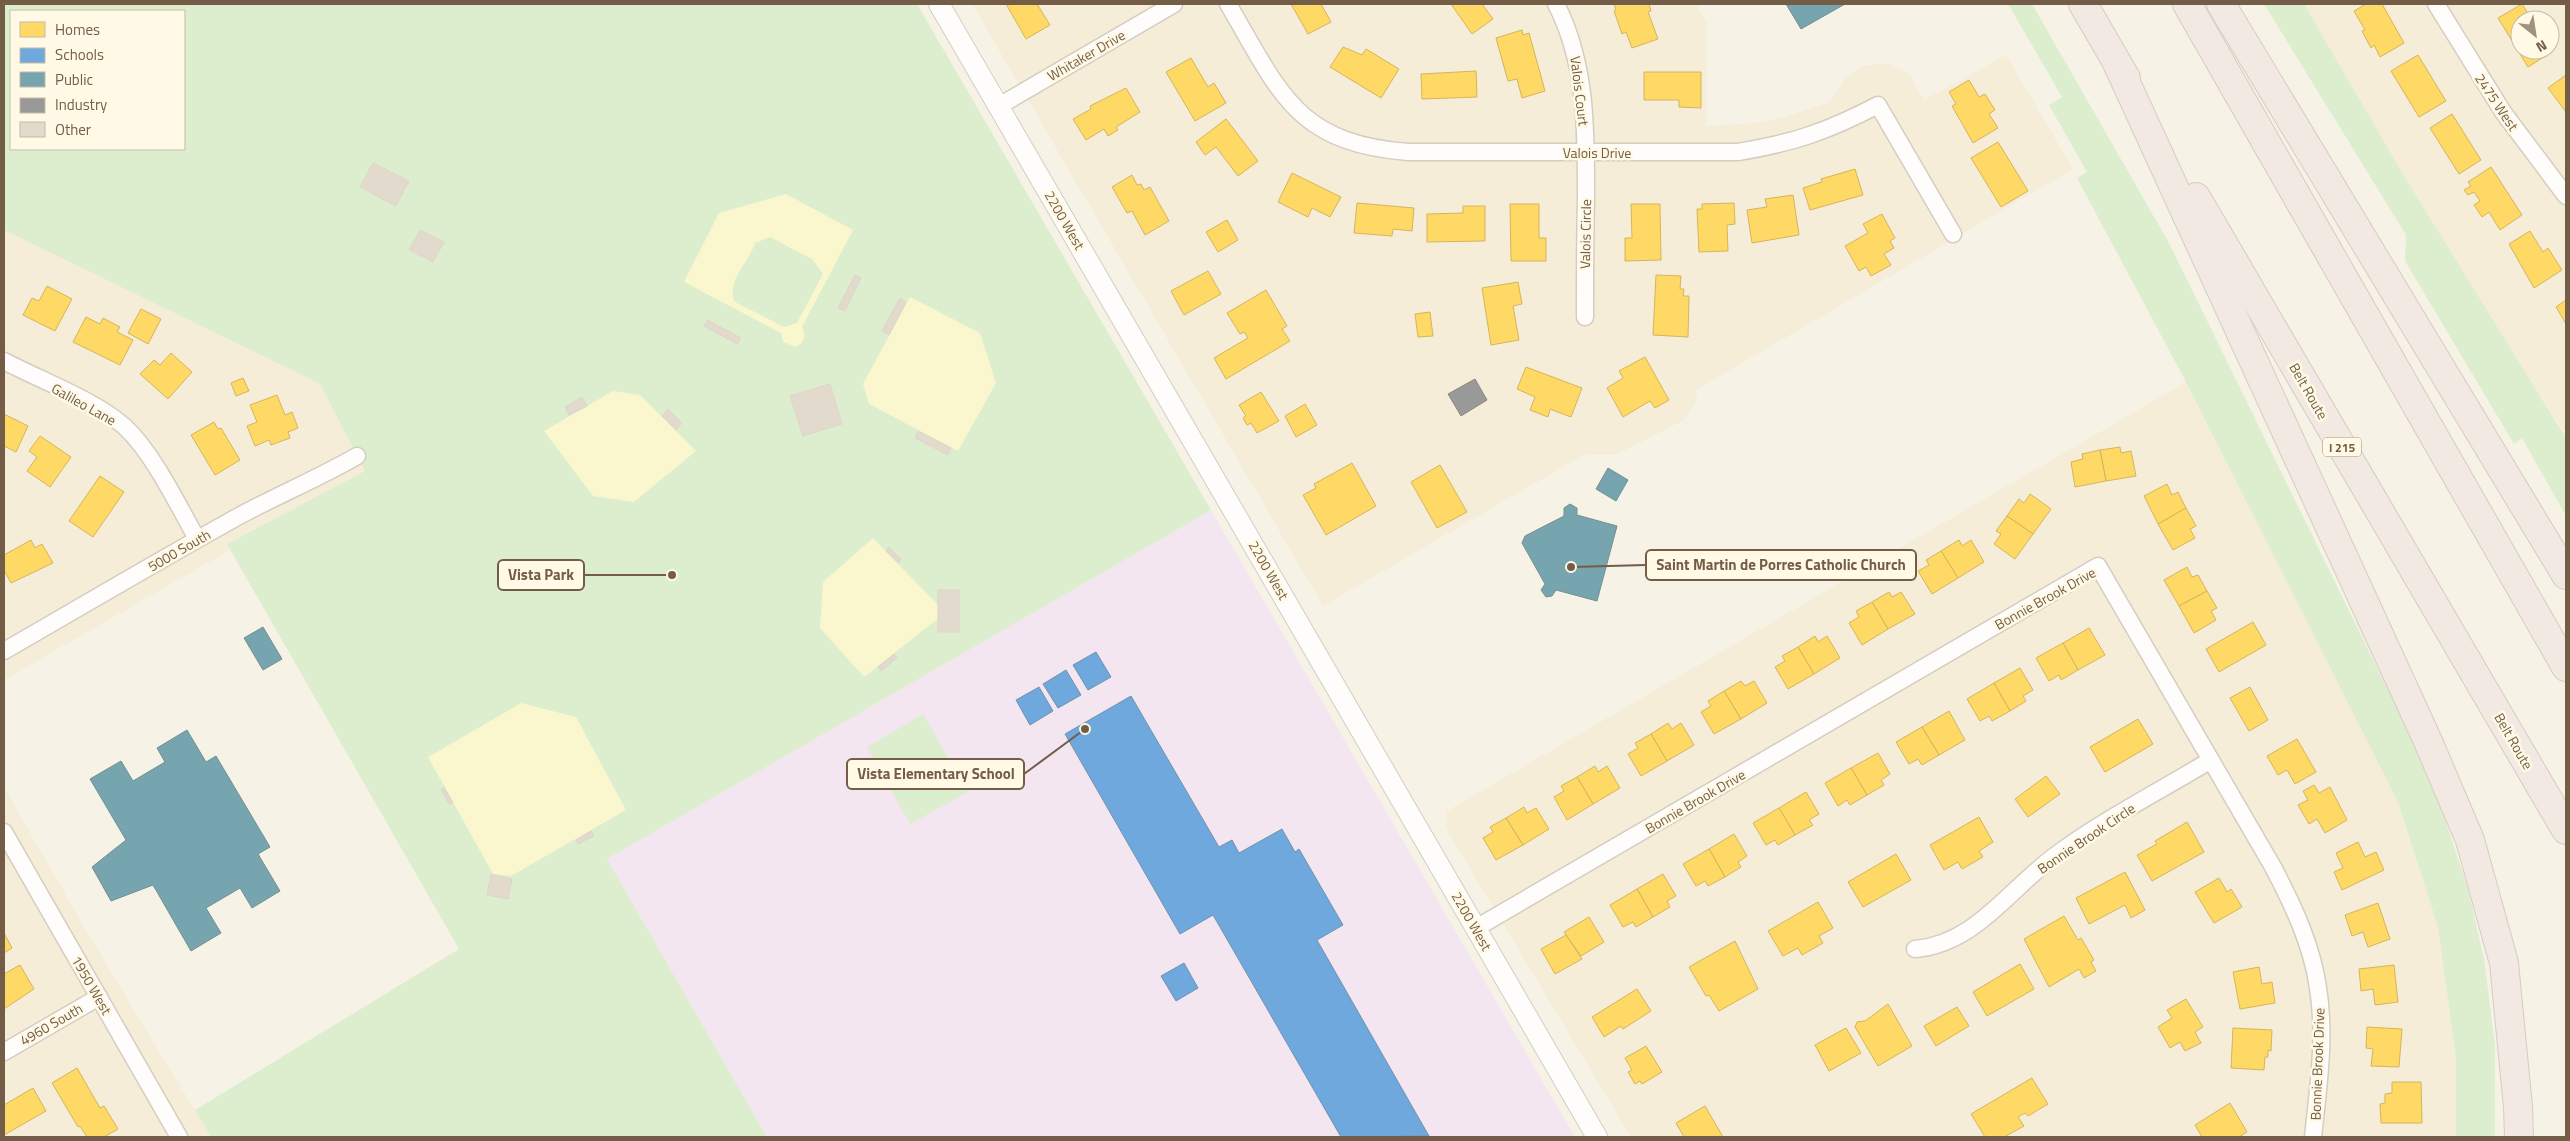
<svg xmlns="http://www.w3.org/2000/svg" width="2570" height="1141" font-family="'Titillium Web',sans-serif">
  <style>
    .residential { fill: #f5edd8; fill-rule: evenodd }
    .education { fill: #f4e6f0 }
    .green { fill: #ddeecf; fill-rule: evenodd }
    .sand { fill: #faf6cd; fill-rule: evenodd }
    .homes { fill: #ffd966; stroke: #d5b45c }
    .schools { fill: #6fa8dc; stroke: #7092af }
    .public { fill: #76a5af; stroke: #758f90 }
    .industry { fill: #999; stroke: #8e8780 }
    .building { fill: #e2dacd; stroke: #dfd6c8 }
    .lines { fill: none; stroke-linecap: round; stroke-linejoin: round }
    .minor-casing { stroke: #d5cdc1; stroke-width: 19 }
    .tertiary-casing { stroke: #d5cdc1; stroke-width: 22 }
    .motorway-casing { stroke: #d5cdc3; stroke-width: 30 }
    .minor { stroke: #fefdfb; stroke-width: 16 }
    .tertiary { stroke: #fefdfb; stroke-width: 20 }
    .motorway { stroke: #f1e9e2; stroke-width: 28 }
    .labels { text-anchor: middle; dominant-baseline: central; stroke-width: 5; stroke-linejoin: round; paint-order: stroke }
    .shield { fill: #fff9e6; stroke: #9e8c76; stroke-width: 1 }
    .shield-label { font-size: 12px; font-weight: bold; fill: #745d46 }
    .street-label { font-size: 14px; fill: #745d46; stroke: #fff9e6 }
    .leader { fill: none; stroke: #745d46; stroke-width: 2 }
    .callout-dot { fill: #745d46; stroke: #fff9e6; stroke-width: 2 }
    .callout { fill: #fff9e6; stroke: #745d46; stroke-width: 2 }
    .callout-label { font-size: 15px; text-anchor: middle; font-weight: bold; fill: #745d46 }
  </style>
  <rect width="100%" height="100%" fill="#f6f2e6"/>
  <g class="residential">
    <polygon points="972,4 1696,4 1706,21 1706,126 1756,123 1785,117 1830,102 1847,77 1866,65 1890,64 1909,74 1924,100 2006,55 2073,169 1696,390 1697,400 1684,420 1615,455 1585,454 1323,606"/>
    <path d="M2302,4h264v431l-137,-208zM2520,20h30v30h-30z"/>
    <polygon points="4,230 320,384 365,471 227,544 230,550 4,680"/>
    <polygon points="2186,382 2295,594 2398,802 2438,927 2456,1059 2456,1137 1631,1137 1446,828 1447,811"/>
    <polygon points="4,788 100,954 211,1137 4,1137"/>
  </g>
  <polygon class="education" points="1211,510 1575,1137 767,1137 607,859"/>
  <g class="green">
    <path d="M4,4h913l294,506 -604,349 160,278h-556l-16,-27 264,-161 -232,-405 138,-73 -45,-87 -316,-154zM11,11h173v138h-173z"/>
    <polygon points="2008,4 2032,4 2169,243 2431,778 2468,889 2484,959 2495,1045 2495,1137 2456,1137 2456,1059 2438,927 2398,802 2186,382 2077,178 2087,172 2049,105 2062,97"/>
    <polygon points="2264,4 2304,4 2404,176 2566,438 2566,516 2522,438 2514,444 2405,261 2406,235"/>
    <polygon points="923,714 968,792 910,824 867,747"/>
  </g>
  <g class="sand">
    <path d="M786,194l67,36 -51,97c4,8 3,15 -6,20l-13,-5 -2,-9 -97,-51 35,-69zM770,237l42,22 11,15 -26,49 -13,4 -49,-25c-10,-20 15,-41 20,-59z"/>
    <polygon points="910,297 980,333 996,383 958,451 869,404 863,384"/>
    <polygon points="613,391 640,395 696,451 634,502 593,496 544,431"/>
    <polygon points="873,538 939,606 940,617 864,677 820,628 823,582"/>
    <polygon points="521,703 576,717 626,810 511,876 493,874 428,757"/>
  </g>
  <g class="homes">
    <polygon points="1006,4 1037,4 1050,25 1026,39"/>
    <polygon points="1291,4 1321,4 1331,22 1308,34"/>
    <polygon points="1451,4 1482,4 1493,19 1472,34"/>
    <polygon points="1614,4 1649,4 1651,11 1648,12 1658,39 1632,48 1626,32 1622,34 1614,11 1616,10"/>
    <polygon points="2366,4 2382,4 2404,43 2380,57 2374,45 2371,48 2362,31 2365,30 2354,11"/>
    <polygon points="2522,4 2532,20 2520,20 2520,50 2550,48 2552,52 2528,67 2498,18"/>
    <polygon points="1522,30 1523,35 1529,33 1545,91 1522,98 1517,79 1508,81 1496,38"/>
    <polygon points="1343,47 1362,55 1366,49 1399,69 1381,98 1330,67"/>
    <polygon points="2418,55 2446,101 2419,117 2391,71"/>
    <polygon points="1191,58 1208,87 1214,83 1226,103 1195,121 1166,72"/>
    <polygon points="1476,71 1477,97 1422,99 1421,74"/>
    <polygon points="1644,72 1701,72 1701,108 1679,107 1679,100 1644,100"/>
    <polygon points="2566,75 2566,112 2548,88"/>
    <polygon points="1969,80 1979,97 1985,94 1995,110 1989,114 1998,128 1973,143 1952,106 1956,104 1949,92"/>
    <polygon points="1126,88 1140,112 1116,127 1118,130 1108,136 1104,129 1086,140 1073,119 1091,109 1090,106"/>
    <polygon points="2452,114 2481,160 2459,174 2430,128"/>
    <polygon points="1226,119 1258,161 1238,176 1216,147 1205,155 1196,142"/>
    <polygon points="1998,142 2028,191 2001,207 1971,158"/>
    <polygon points="2491,167 2522,215 2500,230 2489,212 2482,217 2474,205 2480,201 2474,192 2468,195 2464,190 2471,186 2468,182"/>
    <polygon points="1855,169 1863,195 1810,210 1803,188 1822,182 1821,179"/>
    <polygon points="1292,173 1341,197 1330,217 1312,208 1308,217 1278,202"/>
    <polygon points="1132,175 1137,185 1141,184 1144,190 1150,187 1169,221 1145,235 1132,211 1127,213 1112,187"/>
    <polygon points="1793,195 1799,235 1752,243 1747,210 1767,207 1765,199"/>
    <polygon points="1357,203 1414,208 1412,231 1393,229 1392,236 1354,233"/>
    <polygon points="1734,203 1735,224 1727,225 1728,251 1699,252 1697,209 1702,209 1702,204"/>
    <polygon points="1510,204 1539,204 1539,238 1546,238 1546,261 1511,261"/>
    <polygon points="1631,204 1660,204 1661,260 1625,261 1625,238 1632,238"/>
    <polygon points="1463,206 1485,206 1485,241 1427,242 1427,214 1463,213"/>
    <polygon points="1882,214 1895,238 1890,241 1894,248 1884,254 1891,265 1871,276 1866,267 1859,271 1845,246 1868,233 1863,224"/>
    <polygon points="1227,220 1238,240 1218,252 1206,232"/>
    <polygon points="2530,231 2543,252 2548,248 2562,270 2534,288 2509,244"/>
    <polygon points="1208,271 1221,294 1184,315 1171,291"/>
    <polygon points="1656,275 1681,276 1680,289 1684,289 1683,296 1689,296 1688,337 1653,335"/>
    <polygon points="1518,282 1522,304 1513,306 1519,340 1491,345 1482,288"/>
    <polygon points="47,286 72,299 55,331 23,315 32,298 39,301"/>
    <polygon points="1266,290 1287,326 1282,329 1290,341 1226,379 1214,358 1248,338 1244,332 1240,334 1227,313"/>
    <polygon points="2566,300 2566,324 2556,307"/>
    <polygon points="141,309 161,319 148,344 128,333"/>
    <polygon points="1430,312 1433,336 1418,337 1415,314"/>
    <polygon points="86,317 100,324 103,318 120,327 117,332 133,340 120,365 73,342"/>
    <polygon points="171,353 192,372 168,399 140,374 154,360 160,365"/>
    <polygon points="1645,357 1669,400 1655,408 1650,401 1623,417 1607,388 1623,378 1619,371"/>
    <polygon points="1526,367 1582,388 1571,417 1550,409 1548,417 1530,410 1535,397 1517,389"/>
    <polygon points="243,378 249,391 236,396 231,383"/>
    <polygon points="1261,392 1279,421 1257,433 1251,423 1247,425 1243,418 1246,416 1239,405"/>
    <polygon points="277,395 285,415 292,412 298,428 288,432 290,438 271,445 269,440 255,446 247,426 257,422 250,405"/>
    <polygon points="1305,404 1317,425 1296,437 1285,416"/>
    <polygon points="4,414 28,426 16,452 4,446"/>
    <polygon points="214,422 218,429 221,428 240,460 215,475 191,435"/>
    <polygon points="40,436 71,457 50,487 27,471 37,457 29,451"/>
    <polygon points="2120,447 2121,453 2131,451 2136,476 2106,481 2100,450"/>
    <polygon points="2100,450 2106,481 2075,487 2071,462 2083,459 2082,454"/>
    <polygon points="1352,463 1376,506 1326,535 1303,495 1316,488 1314,484"/>
    <polygon points="1440,465 1467,512 1437,528 1411,482"/>
    <polygon points="100,476 124,492 93,537 69,521"/>
    <polygon points="2167,484 2172,495 2178,492 2186,508 2158,524 2144,496"/>
    <polygon points="2030,494 2051,509 2033,534 2007,516 2019,499 2024,503"/>
    <polygon points="2186,508 2196,526 2190,529 2195,538 2173,550 2158,524"/>
    <polygon points="2007,516 2033,534 2015,559 1994,544 2001,534 1996,531"/>
    <polygon points="31,540 35,548 42,544 53,563 11,583 4,570 4,555"/>
    <polygon points="1959,540 1962,546 1971,540 1984,562 1958,578 1941,551"/>
    <polygon points="1941,551 1958,578 1932,594 1918,571 1929,565 1926,560"/>
    <polygon points="2187,567 2192,577 2198,575 2207,591 2179,606 2164,580"/>
    <polygon points="2207,591 2217,608 2211,611 2216,620 2194,633 2179,606"/>
    <polygon points="1889,592 1892,597 1901,592 1915,614 1888,629 1872,602"/>
    <polygon points="1872,602 1888,629 1862,645 1849,623 1859,617 1856,611"/>
    <polygon points="2253,622 2266,645 2219,672 2206,649"/>
    <polygon points="2089,628 2105,655 2078,670 2063,643"/>
    <polygon points="1815,636 1818,642 1827,636 1840,658 1814,674 1798,647"/>
    <polygon points="2063,643 2078,670 2061,680 2059,675 2049,681 2036,658"/>
    <polygon points="1798,647 1814,674 1788,689 1775,667 1785,661 1782,656"/>
    <polygon points="2020,668 2033,690 2023,696 2026,701 2010,711 1994,683"/>
    <polygon points="1741,681 1745,686 1754,681 1767,703 1741,719 1724,691"/>
    <polygon points="1994,683 2010,711 1992,721 1989,716 1980,721 1967,699"/>
    <polygon points="2250,687 2268,720 2249,731 2230,698"/>
    <polygon points="1724,691 1741,719 1714,734 1701,712 1711,706 1708,701"/>
    <polygon points="1949,711 1965,740 1939,755 1922,727"/>
    <polygon points="2138,719 2153,744 2105,772 2090,747"/>
    <polygon points="1668,723 1672,729 1681,723 1694,745 1667,761 1651,734"/>
    <polygon points="1922,727 1939,755 1922,765 1918,759 1909,764 1896,742"/>
    <polygon points="1651,734 1667,761 1641,776 1628,754 1638,748 1635,743"/>
    <polygon points="2297,739 2316,772 2295,784 2287,770 2278,775 2267,756"/>
    <polygon points="1878,753 1890,774 1881,780 1884,785 1867,795 1851,768"/>
    <polygon points="1595,766 1598,772 1607,766 1620,788 1593,804 1577,777"/>
    <polygon points="1851,768 1867,795 1850,805 1847,800 1838,806 1825,783"/>
    <polygon points="2046,776 2060,794 2028,817 2015,799"/>
    <polygon points="1577,777 1593,804 1567,820 1554,797 1564,791 1561,786"/>
    <polygon points="2314,785 2319,793 2330,787 2347,820 2325,833 2317,819 2309,824 2298,805 2308,800 2303,791"/>
    <polygon points="1806,792 1819,814 1809,820 1813,825 1795,835 1779,808"/>
    <polygon points="1524,807 1527,813 1536,808 1549,829 1523,845 1506,818"/>
    <polygon points="1779,808 1795,835 1778,845 1775,840 1766,845 1753,823"/>
    <polygon points="1979,817 1993,842 1979,851 1983,857 1962,869 1958,862 1944,870 1930,845"/>
    <polygon points="1506,818 1523,845 1496,860 1483,838 1493,832 1490,827"/>
    <polygon points="2187,822 2204,852 2152,881 2137,855 2157,844 2155,841"/>
    <polygon points="1734,834 1747,856 1738,862 1741,867 1725,877 1709,849"/>
    <polygon points="2358,842 2365,857 2376,852 2384,870 2342,890 2334,872 2343,868 2336,853"/>
    <polygon points="1709,849 1725,877 1708,886 1705,881 1696,886 1683,864"/>
    <polygon points="1896,854 1911,880 1863,907 1848,882"/>
    <polygon points="2125,872 2145,910 2131,918 2125,905 2089,924 2076,898"/>
    <polygon points="1663,874 1676,896 1667,901 1670,907 1653,917 1637,889"/>
    <polygon points="2219,878 2227,892 2231,889 2242,907 2214,923 2195,892"/>
    <polygon points="1637,889 1653,917 1636,927 1633,922 1623,927 1610,905"/>
    <polygon points="1818,902 1833,928 1819,936 1823,943 1802,955 1798,948 1783,956 1768,931"/>
    <polygon points="2378,903 2390,939 2368,947 2363,932 2352,936 2345,915"/>
    <polygon points="2064,916 2078,940 2081,938 2094,960 2091,962 2096,971 2084,978 2079,969 2049,987 2024,939"/>
    <polygon points="1589,917 1604,942 1581,956 1564,932"/>
    <polygon points="4,933 12,948 4,953"/>
    <polygon points="1566,935 1582,959 1555,974 1541,949"/>
    <polygon points="1735,941 1758,989 1719,1011 1709,995 1706,996 1689,967"/>
    <polygon points="2020,964 2034,989 1987,1016 1973,992"/>
    <polygon points="20,965 34,989 4,1009 4,974"/>
    <polygon points="2394,965 2398,1002 2375,1005 2373,989 2361,991 2359,969"/>
    <polygon points="2259,967 2262,984 2272,982 2275,1003 2240,1009 2233,972"/>
    <polygon points="1637,989 1651,1011 1623,1029 1621,1026 1604,1037 1592,1017"/>
    <polygon points="2186,999 2203,1027 2195,1032 2201,1043 2185,1051 2180,1042 2170,1048 2158,1027 2172,1018 2167,1010"/>
    <polygon points="1888,1004 1912,1046 1878,1066 1855,1027 1857,1022 1865,1021"/>
    <polygon points="1957,1007 1969,1026 1936,1046 1924,1026"/>
    <polygon points="2367,1027 2402,1029 2399,1067 2371,1066 2373,1049 2366,1048"/>
    <polygon points="1846,1028 1861,1053 1829,1071 1815,1045"/>
    <polygon points="2233,1028 2272,1030 2271,1051 2268,1050 2268,1057 2265,1057 2264,1070 2231,1068"/>
    <polygon points="1646,1046 1662,1072 1642,1084 1640,1081 1635,1084 1628,1072 1632,1070 1625,1058"/>
    <polygon points="77,1068 100,1108 104,1106 118,1129 104,1137 87,1137 80,1126 78,1127 52,1083"/>
    <polygon points="2032,1078 2048,1104 2028,1116 2025,1113 2018,1117 2024,1126 2004,1137 1985,1137 1971,1114"/>
    <polygon points="2392,1082 2421,1082 2422,1123 2381,1123 2380,1104 2385,1103 2385,1094 2392,1093"/>
    <polygon points="33,1088 46,1111 4,1135 4,1105"/>
    <polygon points="2230,1103 2247,1132 2239,1137 2202,1137 2195,1125"/>
    <polygon points="1705,1106 1723,1137 1684,1137 1676,1123"/>
  </g>
  <g class="schools">
    <polygon points="1096,652 1111,677 1088,690 1073,665"/>
    <polygon points="1066,670 1081,695 1058,708 1043,684"/>
    <polygon points="1039,687 1053,711 1030,725 1016,700"/>
    <polygon points="1131,696 1219,847 1232,840 1239,853 1282,829 1295,852 1299,849 1343,925 1317,940 1429,1136 1341,1137 1213,915 1180,934 1065,734"/>
    <polygon points="1184,963 1198,988 1176,1001 1161,976"/>
  </g>
  <g class="public">
    <polygon points="1786,4 1845,4 1801,29"/>
    <polygon points="1608,468 1628,480 1616,501 1596,489"/>
    <polygon points="1570,504 1577,508 1577,515 1617,526 1597,601 1556,590 1552,596 1546,597 1541,590 1545,584 1522,543 1525,536 1564,516 1564,508"/>
    <polygon points="263,627 282,659 263,670 244,638"/>
    <polygon points="187,730 206,762 216,756 270,847 258,854 280,891 252,908 240,888 206,908 221,933 191,951 153,885 111,901 92,867 126,840 90,779 121,761 133,781 165,762 157,748"/>
  </g>
  <polygon class="industry" points="1475,379 1487,400 1461,416 1448,394"/>
  <g class="building">
    <polygon points="373,163 409,181 396,206 360,187"/>
    <polygon points="420,230 444,242 433,262 409,250"/>
    <polygon points="855,275 861,278 845,311 838,308"/>
    <polygon points="900,298 906,302 889,335 882,331"/>
    <polygon points="708,320 741,338 737,344 704,326"/>
    <polygon points="830,384 842,424 803,436 790,396"/>
    <polygon points="582,397 587,406 569,415 565,407"/>
    <polygon points="668,409 682,423 676,430 662,416"/>
    <polygon points="918,431 951,448 948,455 915,438"/>
    <polygon points="889,547 901,559 898,563 886,551"/>
    <rect x="938" y="590" width="21" height="42"/>
    <polygon points="894,654 897,658 881,671 878,667"/>
    <polygon points="444,787 453,803 449,804 441,789"/>
    <polygon points="591,831 594,836 578,844 576,840"/>
    <polygon points="491,874 512,879 508,899 487,895"/>
  </g>
  <g class="lines">
    <defs>
      <g id="minor">
        <path d="M1228,4c52,88 67,139 180,148h330c56,-9 90,-21 140,-47l75,129"/>
        <path d="M1556,4c31,60 30,127 30,194 -1,40 -1,79 -1,119"/>
        <polyline points="2436,4 2503,112 2566,196"/>
        <polyline points="999,106 1174,4"/>
        <path d="M4,361c36,19 91,39 121,66 28,26 53,78 72,112"/>
        <path d="M4,651c78,-45 156,-91 235,-135 39,-21 80,-38 118,-60"/>
        <polyline points="4,832 179,1137"/>
        <path d="M1476,928l622,-362 175,301c20,38 39,78 45,121 8,49 0,101 -5,149"/>
        <path d="M1915,949c59,-5 92,-57 137,-91 49,-37 106,-66 159,-98"/>
        <polyline points="4,1052 99,997"/>
      </g>
      <polyline id="tertiary" points="939,4 1597,1137"/>
      <g id="motorway">
        <polyline points="2083,4 2126,78"/>
        <polyline points="2187,4 2566,667"/>
        <polyline points="2221,4 2566,575"/>
        <polyline points="2117,63 2427,739 2470,840 2504,963 2518,1107 2519,1137"/>
        <polyline points="2196,197 2566,830"/>
      </g>
    </defs>
    <use href="#minor" class="minor-casing"/>
    <use href="#tertiary" class="tertiary-casing"/>
    <use href="#motorway" class="motorway-casing"/>
    <use href="#minor" class="minor"/>
    <use href="#tertiary" class="tertiary"/>
    <use href="#motorway" class="motorway"/>
  </g>
  <g class="labels">
    <rect class="shield" x="2323" y="437.5" width="38" height="19" rx="4"/>
    <g class="shield-label">
      <text x="2342" y="447">I 215</text>
    </g>
    <g class="street-label">
      <text transform="translate(1086 55) rotate(-30)">Whitaker Drive</text>
      <text transform="translate(1580 91) rotate(83)">Valois Court</text>
      <text transform="translate(2497 102) rotate(56)">2475 West</text>
      <text x="1597" y="152">Valois Drive</text>
      <text transform="translate(1065 220) rotate(60)">2200 West</text>
      <text transform="translate(1585 234) rotate(-89)">Valois Circle</text>
      <text transform="translate(2309 391) rotate(60)">Belt Route</text>
      <text transform="translate(84 404) rotate(29)">Galileo Lane</text>
      <text transform="translate(179 550) rotate(-30)">5000 South</text>
      <text transform="translate(1269 570) rotate(60)">2200 West</text>
      <text transform="translate(2045 598) rotate(-29)">Bonnie Brook Drive</text>
      <text transform="translate(2514 741) rotate(60)">Belt Route</text>
      <text transform="translate(1695 801) rotate(-30)">Bonnie Brook Drive</text>
      <text transform="translate(2086 838) rotate(-34)">Bonnie Brook Circle</text>
      <text transform="translate(1472 921) rotate(60)">2200 West</text>
      <text transform="translate(92 985) rotate(60)">1950 West</text>
      <text transform="translate(51 1024) rotate(-30)">4960 South</text>
      <text transform="translate(2317 1064) rotate(-88)">Bonnie Brook Drive</text>
    </g>
  </g>
  <path class="leader" d="M1571 567L1646 565M672 575L584 575M1085 729L1024 774"/>
  <g class="callout-dot">
    <circle cx="1571" cy="567" r="5"/>
    <circle cx="672" cy="575" r="5"/>
    <circle cx="1085" cy="729" r="5"/>
  </g>
  <g class="callout">
    <rect x="1646" y="550" width="270" height="30" rx="5"/>
    <rect x="498" y="560" width="86" height="30" rx="5"/>
    <rect x="847" y="759" width="177" height="30" rx="5"/>
  </g>
  <g class="callout-label">
    <text x="1781" y="570">Saint Martin de Porres Catholic Church</text>
    <text x="541" y="580">Vista Park</text>
    <text x="936" y="779">Vista Elementary School</text>
  </g>
  <rect width="2570" height="1141" fill="none" stroke="#745d46" stroke-width="10"/>
  <rect x="10" y="10" width="175" height="140" fill="#fff9e6" stroke="#c7bba6"/>
  <rect x="20" y="22" width="25" height="15" fill="#ffd966" stroke="#c7bba6"/>
  <text x="55" y="35" font-size="15" fill="#745d46">Homes</text>
  <rect x="20" y="48" width="25" height="15" fill="#6fa8dc" stroke="#c7bba6"/>
  <text x="55" y="60" font-size="15" fill="#745d46">Schools</text>
  <rect x="20" y="72" width="25" height="15" fill="#76a5af" stroke="#c7bba6"/>
  <text x="55" y="85" font-size="15" fill="#745d46">Public</text>
  <rect x="20" y="98" width="25" height="15" fill="#999999" stroke="#c7bba6"/>
  <text x="55" y="110" font-size="15" fill="#745d46">Industry</text>
  <rect x="20" y="122" width="25" height="15" fill="#e2dacd" stroke="#c7bba6"/>
  <text x="55" y="135" font-size="15" fill="#745d46">Other</text>
  <g transform="translate(2535 35) rotate(150)"><circle r="24" fill="#fff9e6" stroke="#c7bba6"/>
  <path d="M0-4L9 19L0 12L-9 19Z" fill="#a2917e"/>
  <text y="-8" font-size="14" font-weight="bold" text-anchor="middle" fill="#745d46">N</text>
  </g>
</svg>
